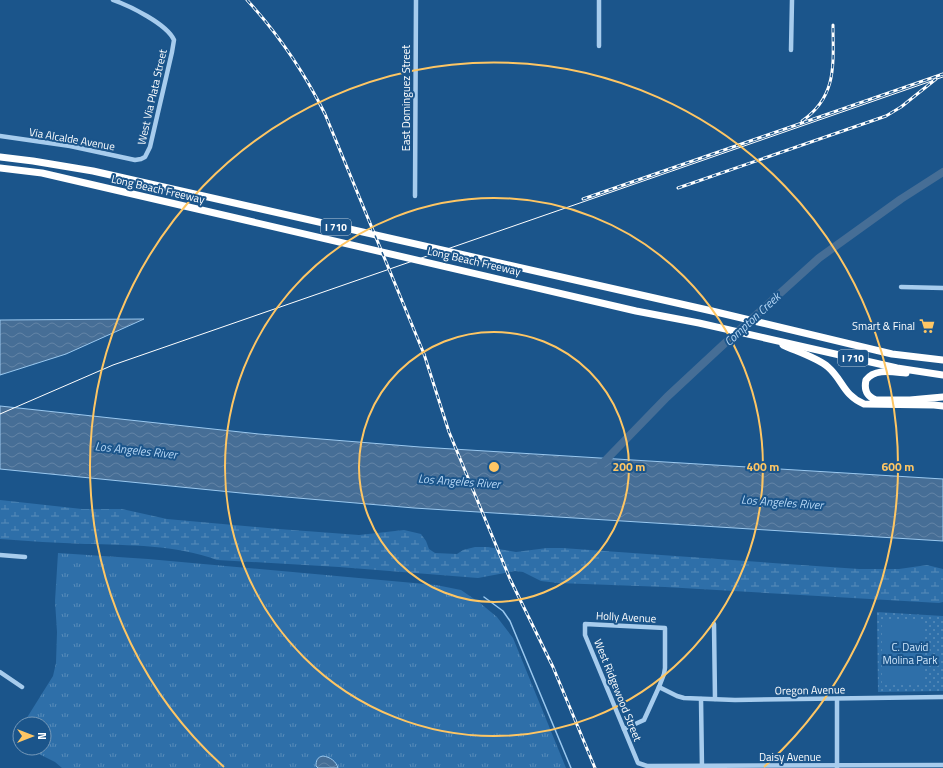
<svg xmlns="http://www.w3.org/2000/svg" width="943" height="768" font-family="'Titillium Web',sans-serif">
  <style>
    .grass { fill: url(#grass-tufts) }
    .wetland { fill: url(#wetland-marsh) }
    .park { fill: url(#park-dots) }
    .pitch { fill: #2e6fa9 }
    .water { fill: url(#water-waves); stroke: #9ac8ef }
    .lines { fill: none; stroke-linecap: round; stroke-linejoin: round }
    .stream { stroke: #9ac8ef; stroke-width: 1.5 }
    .river { stroke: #466e96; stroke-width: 8 }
    .minor { stroke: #a7cced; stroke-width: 4.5 }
    .highway { stroke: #fff; stroke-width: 7 }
    .tram { stroke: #fff; stroke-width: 1 }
    .rail-casing { stroke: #fff; stroke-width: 3 }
    .rail { stroke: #1b558b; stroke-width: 1.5; stroke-dasharray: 4.5; stroke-linecap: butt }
    .ring { fill: none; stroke: #fec664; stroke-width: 2 }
    .labels { text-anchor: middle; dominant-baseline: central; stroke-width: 4; stroke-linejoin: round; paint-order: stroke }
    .shield { fill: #1b558b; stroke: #bbccdc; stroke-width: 1 }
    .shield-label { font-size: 10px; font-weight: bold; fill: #fff }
    .street-label { font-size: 11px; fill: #fff; stroke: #1b558b }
    .poi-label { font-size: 11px; fill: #fff; stroke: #1b558b; text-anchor: end }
    .park-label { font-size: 11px; fill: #cce4f9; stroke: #1b558b }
    .water-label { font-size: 12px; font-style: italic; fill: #b3d5f4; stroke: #1b558b }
    .centre { fill: #fec664; stroke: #1b558b; stroke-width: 2 }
    .ring-label { font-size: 12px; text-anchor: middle; font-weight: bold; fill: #fec664; stroke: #1b558b; stroke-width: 4; stroke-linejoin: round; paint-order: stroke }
  </style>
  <defs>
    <pattern id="grass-tufts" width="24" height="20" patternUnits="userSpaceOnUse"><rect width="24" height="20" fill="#2e6fa9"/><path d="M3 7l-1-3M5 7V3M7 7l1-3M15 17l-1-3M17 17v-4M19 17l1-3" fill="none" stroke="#588cba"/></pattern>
    <pattern id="wetland-marsh" width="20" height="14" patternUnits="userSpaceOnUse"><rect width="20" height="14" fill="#2e6fa9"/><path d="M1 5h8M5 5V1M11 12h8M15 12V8" fill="none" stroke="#588cba"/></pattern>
    <pattern id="park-dots" width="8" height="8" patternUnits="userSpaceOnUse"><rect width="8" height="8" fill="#2e6fa9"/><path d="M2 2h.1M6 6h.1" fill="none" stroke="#588cba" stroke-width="1.8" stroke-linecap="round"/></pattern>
    <pattern id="water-waves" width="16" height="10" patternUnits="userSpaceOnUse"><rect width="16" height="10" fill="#466e96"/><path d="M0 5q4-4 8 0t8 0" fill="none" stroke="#6284a6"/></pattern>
  </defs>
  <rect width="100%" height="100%" fill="#1b558b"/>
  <g class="grass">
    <polygon points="58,553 148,559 436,585 461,590 480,603 497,617 513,638 566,768 62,768 55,762 27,748 44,748 44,724 23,724 53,676 56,663 57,632 55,601"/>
    <polygon points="20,728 20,744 12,740"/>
  </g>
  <path class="wetland" d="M0,500l82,9h40l45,10 112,10 80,6 45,-5 17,4 5,7 3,8 6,4 22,1 6,-4 12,-3h13l28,5 31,-4h15l297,21h40l28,-4 16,4v33l-4,1 -274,-16 -107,-4 -17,-2 -18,-9 -8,-1 -37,7 -139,-11 -122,-7c-41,-15 -88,-15 -132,-16 -28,-1 -57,-3 -85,-5z"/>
  <polygon class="park" points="877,612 943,616 943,691 878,692"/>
  <rect class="pitch" x="882" y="621" width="43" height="62"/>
  <g class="water">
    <polygon points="144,319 66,354 0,375 0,320"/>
    <polygon points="0,406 259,434 420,447 943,479 943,541 414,508 251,494 0,469"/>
    <path d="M323,756c7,1 13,5 15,12h-20l-2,-2c0,-5 1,-9 7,-10z"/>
  </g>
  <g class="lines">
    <polyline class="stream" points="484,597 503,611 510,621 571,768"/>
    <polyline class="river" points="600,466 667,397 724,344 819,258 901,199 943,172"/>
    <g class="minor">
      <polyline points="599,46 599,0"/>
      <polyline points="791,50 792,0"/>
      <path d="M0,136l70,10 65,14 6,-1 4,-2 5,-10 22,-95 2,-12c-7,-16 -44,-34 -61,-40"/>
      <polyline points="415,196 416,0"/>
      <polyline points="901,287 943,288"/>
      <polyline points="0,555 25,557"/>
      <polyline points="714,624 715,699"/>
      <polyline points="0,672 22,687"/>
      <polyline points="659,687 664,674 665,668 665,628 585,624 585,635 638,763 647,766 943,765"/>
      <polyline points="701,699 702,768"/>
      <polyline points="624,729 644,720 659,687 677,696 684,698 735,700 943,697"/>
      <polyline points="837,768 837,699"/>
    </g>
    <g class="highway">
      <polyline points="0,157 33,161 93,171 712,311 892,354 943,360"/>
      <polyline points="0,168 42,173 636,311 699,323 897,368 943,375"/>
      <path d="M783,345c13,6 35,13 45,22 15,13 15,28 36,37l70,1 9,1"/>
      <path d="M906,373c-13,-1 -31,-5 -40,7 -2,9 0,16 10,20h34l33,-3"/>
    </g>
    <polyline class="tram" points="0,414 113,365 943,77"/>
    <defs>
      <g id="rail">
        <path d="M247,0c32,35 57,72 78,114l99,240 25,78 61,147 43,88 42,101"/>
        <path d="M802,121c36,-25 31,-58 31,-96"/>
        <polyline points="678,188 886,116 901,107 936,79"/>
        <polyline points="583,199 943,74"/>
      </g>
    </defs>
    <use href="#rail" class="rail-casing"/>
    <use href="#rail" class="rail"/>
  </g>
  <g class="ring">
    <circle cx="494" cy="467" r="135"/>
    <circle cx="494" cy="467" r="269"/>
    <path d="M224 767A404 404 0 1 1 764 767"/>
  </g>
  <defs>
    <symbol id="supermarket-bare" viewBox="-9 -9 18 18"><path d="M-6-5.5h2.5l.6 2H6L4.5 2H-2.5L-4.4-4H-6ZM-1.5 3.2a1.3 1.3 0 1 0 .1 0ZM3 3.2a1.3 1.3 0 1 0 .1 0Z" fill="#fec664" stroke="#1b558b" stroke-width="2.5" paint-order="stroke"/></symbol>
  </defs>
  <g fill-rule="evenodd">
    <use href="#supermarket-bare" x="916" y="315" width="22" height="22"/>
  </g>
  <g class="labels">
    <g class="shield">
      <rect x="321" y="219" width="30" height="16" rx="3"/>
      <rect x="838" y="350" width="30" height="16" rx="3"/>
    </g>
    <g class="shield-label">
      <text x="336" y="227">I 710</text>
      <text x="853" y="358">I 710</text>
    </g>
    <g class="street-label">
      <text transform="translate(152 97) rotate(-77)">West Via Plata Street</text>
      <text transform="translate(406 98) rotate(-90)">East Dominguez Street</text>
      <text transform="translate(72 139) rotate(10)">Via Alcalde Avenue</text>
      <text transform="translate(158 189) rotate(13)">Long Beach Freeway</text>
      <text transform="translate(474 261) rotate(13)">Long Beach Freeway</text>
      <text transform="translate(626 617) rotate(3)">Holly Avenue</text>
      <text transform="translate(618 690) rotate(68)">West Ridgewood Street</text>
      <text transform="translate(810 690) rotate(-1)">Oregon Avenue</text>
      <text x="790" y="757">Daisy Avenue</text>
    </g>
    <g class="poi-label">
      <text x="915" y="326">Smart &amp; Final</text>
    </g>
    <g class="park-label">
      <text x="910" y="647">C. David<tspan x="910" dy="13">Molina Park</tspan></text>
    </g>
    <g class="water-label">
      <text transform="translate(752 319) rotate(-43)">Compton Creek</text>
      <text transform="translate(136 450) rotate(6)">Los Angeles River</text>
      <text transform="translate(459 481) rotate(4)">Los Angeles River</text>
      <text transform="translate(782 502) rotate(4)">Los Angeles River</text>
    </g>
  </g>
  <circle cx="494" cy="467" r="6" class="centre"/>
  <g class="ring-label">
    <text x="629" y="471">200 m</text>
    <text x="763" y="471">400 m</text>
    <text x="898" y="471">600 m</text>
  </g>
  <g transform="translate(32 736) rotate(90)"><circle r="19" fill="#1b558b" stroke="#7699b9"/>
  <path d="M0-3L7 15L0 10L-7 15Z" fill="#fec664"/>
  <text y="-6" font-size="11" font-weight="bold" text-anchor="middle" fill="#ffffff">N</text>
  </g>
</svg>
